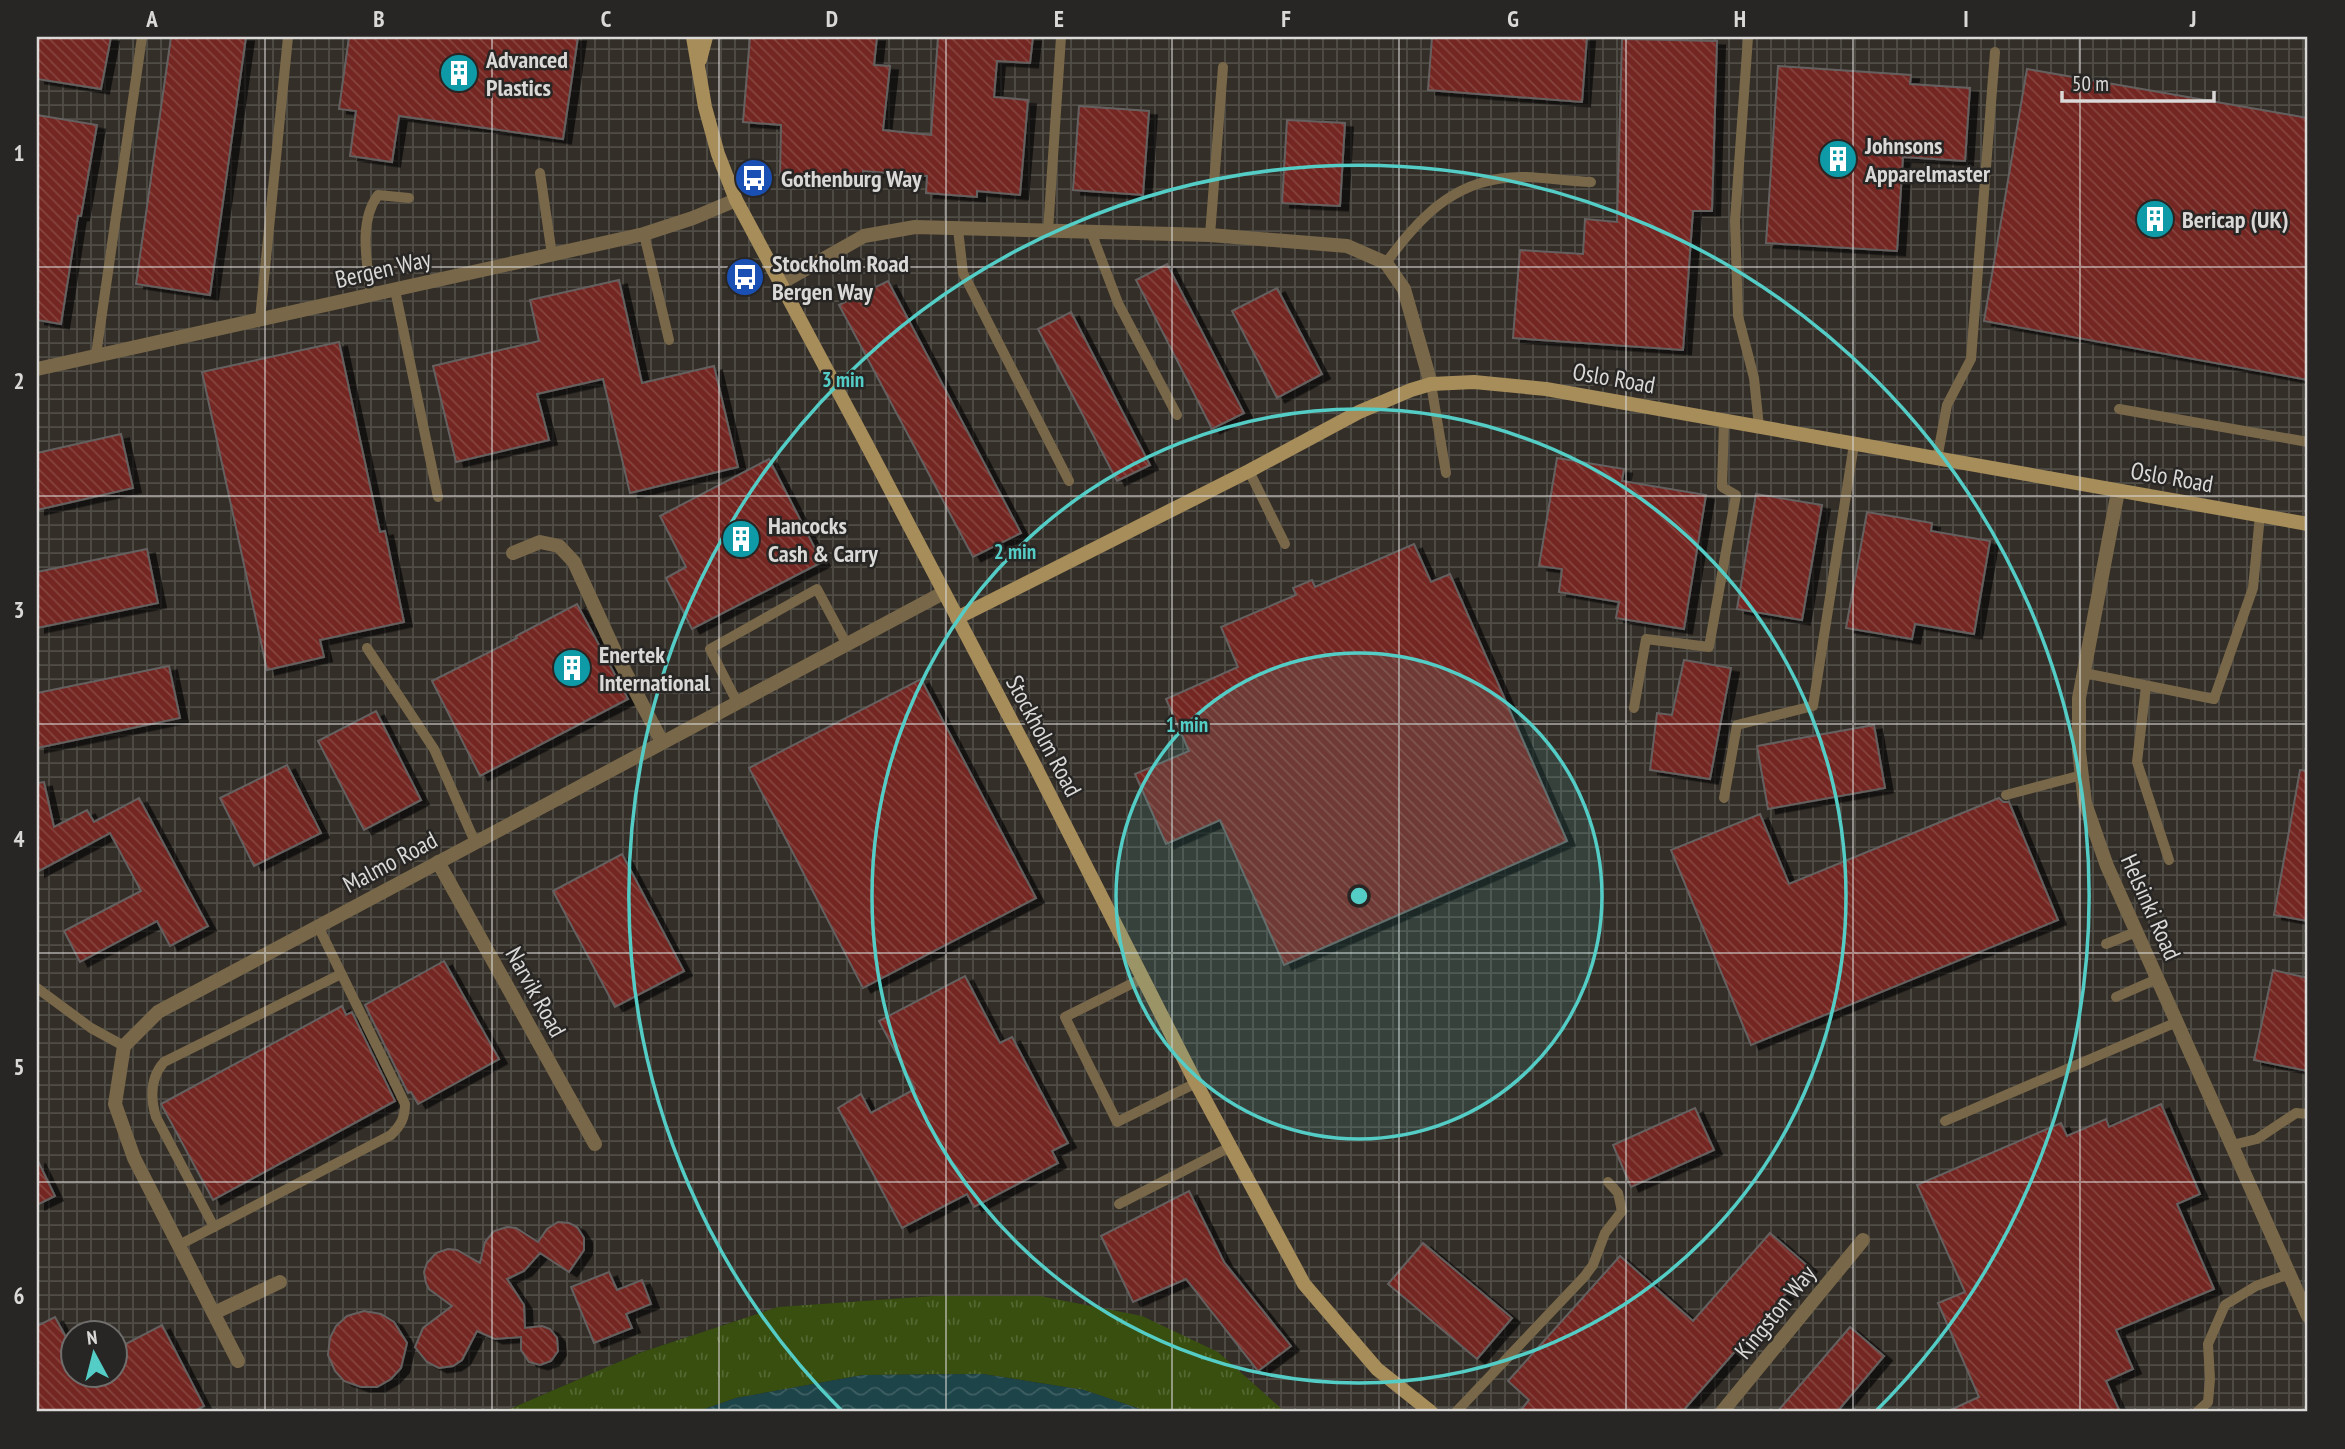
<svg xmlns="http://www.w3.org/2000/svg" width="2345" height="1449" font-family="'PT Sans Narrow',sans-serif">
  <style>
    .industrial { fill: url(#industrial-grid); fill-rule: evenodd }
    .grass { fill: url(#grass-tufts) }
    .water { fill: url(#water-waves) }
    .building { fill: url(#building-back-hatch); stroke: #656160; stroke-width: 2; filter: url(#shadow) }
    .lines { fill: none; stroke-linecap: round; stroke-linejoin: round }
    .lane { stroke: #786849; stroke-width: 10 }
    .street { stroke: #786849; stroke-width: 14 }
    .secondary { stroke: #a68d5a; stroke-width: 14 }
    .grid { fill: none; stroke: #dad9d7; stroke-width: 2; stroke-opacity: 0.55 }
    .ring { fill: none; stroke: #54cdc6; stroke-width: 3.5 }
    .labels { text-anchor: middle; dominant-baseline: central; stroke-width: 5; stroke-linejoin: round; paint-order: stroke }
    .poi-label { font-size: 24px; font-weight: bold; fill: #dad9d7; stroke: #282624; text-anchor: start }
    .street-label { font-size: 24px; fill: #dad9d7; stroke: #282624 }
    .centre { fill: #54cdc6; stroke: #282624; stroke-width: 3.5 }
    .ring-label { font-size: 21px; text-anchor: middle; font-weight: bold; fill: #54cdc6; stroke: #282624; stroke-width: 5; stroke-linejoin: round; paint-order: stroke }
    .neatline { fill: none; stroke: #dad9d7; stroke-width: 2.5 }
    .grid-label { font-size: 23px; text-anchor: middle; font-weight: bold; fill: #dad9d7 }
  </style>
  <defs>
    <pattern id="industrial-grid" width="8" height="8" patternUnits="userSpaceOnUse" patternTransform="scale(1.75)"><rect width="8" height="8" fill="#332e28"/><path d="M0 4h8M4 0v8" fill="none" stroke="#504c46"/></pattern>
    <pattern id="grass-tufts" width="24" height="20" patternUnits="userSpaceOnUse" patternTransform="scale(1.75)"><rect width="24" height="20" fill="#384f10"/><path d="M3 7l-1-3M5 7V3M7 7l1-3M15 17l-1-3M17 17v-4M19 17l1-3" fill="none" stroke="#546832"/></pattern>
    <pattern id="water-waves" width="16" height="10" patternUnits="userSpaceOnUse" patternTransform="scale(1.75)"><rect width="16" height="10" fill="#1d4448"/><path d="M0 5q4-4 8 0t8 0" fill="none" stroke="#3d5e62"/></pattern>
    <pattern id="building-back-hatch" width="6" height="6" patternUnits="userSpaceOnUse" patternTransform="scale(1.75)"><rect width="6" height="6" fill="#732620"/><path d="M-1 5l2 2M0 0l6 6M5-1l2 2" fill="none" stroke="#864540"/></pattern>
    <filter id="shadow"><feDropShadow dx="8" dy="4.5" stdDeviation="0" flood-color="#0009"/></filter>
  </defs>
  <rect width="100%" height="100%" fill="#282624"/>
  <path class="industrial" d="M37,37h2271v1375h-1023l-17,-13 -335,-103 -155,11 -136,45 -139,60h-466zM74,1334h42v42h-42z"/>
  <polygon class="grass" points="933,1296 1040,1296 1142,1316 1218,1352 1285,1412 1149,1412 1084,1390 983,1374 863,1375 736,1398 696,1412 503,1412 642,1352 778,1307"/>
  <polygon class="water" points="983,1374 1084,1390 1149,1412 696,1412 736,1398 863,1375"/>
  <g class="building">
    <polygon points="37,37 111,37 101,89 37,79"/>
    <polygon points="171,37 246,37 210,295 136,284"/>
    <polygon points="349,37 578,37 563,139 399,116 392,162 350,156 356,111 339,109"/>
    <polygon points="750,37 877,37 874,65 890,66 883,130 931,135 938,37 1033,37 1030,63 997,61 994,97 1028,100 1020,195 977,191 977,197 926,193 927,176 863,171 863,184 780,178 781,125 743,122"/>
    <polygon points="1432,37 1587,37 1582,102 1428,90"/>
    <polygon points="1622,39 1717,41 1712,211 1693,211 1683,350 1513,338 1520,250 1583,254 1585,219 1617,222"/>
    <polygon points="1778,66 1911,75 1910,84 1970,88 1965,161 1903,157 1897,251 1766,243"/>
    <polygon points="2027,69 2308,118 2308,380 1984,321"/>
    <polygon points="1079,106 1149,111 1143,195 1073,190"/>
    <polygon points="37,115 97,125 81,216 78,216 61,324 37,320"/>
    <polygon points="1287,120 1345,123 1340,206 1282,203"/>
    <polygon points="1167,264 1244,413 1212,429 1136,280"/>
    <polygon points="619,280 642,383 714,366 738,467 630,493 603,379 537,394 549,440 456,462 433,366 539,341 530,300"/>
    <polygon points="888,281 1021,533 973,557 839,305"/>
    <polygon points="1277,288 1322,374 1277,398 1232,311"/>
    <polygon points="1071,312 1150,465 1117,481 1038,329"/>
    <polygon points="339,342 380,532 385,531 404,622 320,640 324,657 267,670 202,372"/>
    <polygon points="121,434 133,488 37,510 37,453"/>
    <polygon points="1557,458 1624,469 1622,481 1706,495 1684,629 1616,618 1619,602 1559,592 1562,569 1539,566"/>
    <polygon points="769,459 822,562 692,629 666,578 686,567 660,516"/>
    <polygon points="1756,494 1822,505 1802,620 1737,609"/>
    <polygon points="1867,512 1932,523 1931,531 1990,541 1974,634 1915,624 1912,639 1846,628"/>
    <polygon points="1414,544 1431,582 1450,574 1567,841 1284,965 1220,820 1166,844 1135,774 1189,751 1166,699 1238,667 1221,627 1296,595 1293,588 1312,580 1315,587"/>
    <polygon points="147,549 158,603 37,628 37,572"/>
    <polygon points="577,604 628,699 480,776 432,681 517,638 516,636"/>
    <polygon points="1684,660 1731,668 1710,779 1650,770 1657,713 1672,715"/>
    <polygon points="169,666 180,718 37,748 37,693"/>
    <polygon points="921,679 1036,898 863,988 749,768"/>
    <polygon points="376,711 421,800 364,830 318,741"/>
    <polygon points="1874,725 1885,788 1768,809 1757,746"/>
    <polygon points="287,765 321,833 254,866 220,798"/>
    <polygon points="2300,770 2308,771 2308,921 2274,915"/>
    <polygon points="44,782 54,827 87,810 94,822 139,798 208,926 170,946 157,921 80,962 64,931 141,891 110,833 37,872 37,783"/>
    <polygon points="1999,798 2003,802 2009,802 2058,920 1751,1045 1671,850 1760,814 1789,884"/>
    <polygon points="622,854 684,971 615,1007 553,891"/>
    <polygon points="444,961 499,1059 418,1104 411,1092 408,1093 365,1005"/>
    <polygon points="2273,970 2308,978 2308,1071 2254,1060"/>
    <polygon points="965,976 1000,1043 1012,1037 1068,1143 1052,1151 1058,1163 974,1207 967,1194 902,1228 838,1108 861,1094 871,1113 915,1089 879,1021"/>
    <polygon points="342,1006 346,1015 352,1012 395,1101 213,1200 161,1104"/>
    <polygon points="2161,1104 2200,1194 2177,1204 2214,1289 2116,1330 2133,1369 2106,1381 2120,1412 1946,1412 1979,1397 1938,1303 1965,1292 1917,1185 2061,1123 2067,1136 2106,1119 2109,1127"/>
    <polygon points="1695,1108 1714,1150 1631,1187 1613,1145"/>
    <polygon points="37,1159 55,1196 37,1205"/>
    <polygon points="1189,1191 1224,1262 1291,1346 1258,1371 1186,1279 1133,1302 1101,1236"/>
    <polygon points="558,1222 569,1223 577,1227 584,1238 584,1250 569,1272 540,1253 524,1271 507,1279 524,1305 525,1328 542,1326 550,1329 557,1338 558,1351 551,1361 540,1365 529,1362 521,1350 521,1337 495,1339 477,1331 462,1360 453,1366 439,1368 427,1362 415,1347 423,1328 452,1306 429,1289 426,1283 424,1272 427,1263 436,1253 448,1249 457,1250 480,1263 485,1242 494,1231 507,1227 516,1228 538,1242 547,1229"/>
    <polygon points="1770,1233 1809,1267 1682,1412 1519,1412 1529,1400 1508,1381 1620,1256 1693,1321"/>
    <polygon points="1423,1243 1512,1318 1477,1359 1388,1284"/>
    <polygon points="609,1272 617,1290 642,1280 651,1304 626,1314 632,1328 594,1343 571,1287"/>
    <polygon points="364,1311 381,1314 394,1322 407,1343 401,1368 391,1379 377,1387 361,1387 344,1381 335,1371 328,1355 330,1338 336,1326 347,1316"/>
    <polygon points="55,1317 74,1352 74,1376 116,1376 116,1349 162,1325 204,1406 193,1412 37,1412 37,1326"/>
    <polygon points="1850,1327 1884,1356 1837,1412 1777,1412"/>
  </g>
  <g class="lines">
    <g class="lane">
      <polyline points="1748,37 1735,221 1738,316 1754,378 1759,427"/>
      <polyline points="540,173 552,255"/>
      <polyline points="958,229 963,273 1069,481"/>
      <polyline points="1048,231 1061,37"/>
      <polyline points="1091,232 1118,303 1177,415"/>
      <polyline points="644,234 669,340"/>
      <polyline points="1210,235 1223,67"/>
      <path d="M1386,263c36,-50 74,-88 140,-86 22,1 43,4 65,5"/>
      <polyline points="395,290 438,497"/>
      <path d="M371,295c-4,-32 -13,-73 7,-100l31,3"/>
      <polyline points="260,319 288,37"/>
      <polyline points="96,355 142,37"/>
      <polyline points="1431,384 1446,473"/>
      <polyline points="2119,409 2308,442"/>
      <polyline points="1937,459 1947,405 1971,359 1995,52"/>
      <polyline points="1249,471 1285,544"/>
      <polyline points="367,648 434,749 475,842"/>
      <polyline points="2084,673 2214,699 2253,588 2260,515"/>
      <polyline points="2146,686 2137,762 2169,860"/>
      <polyline points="737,702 710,649 817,589 846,643"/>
      <polyline points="1634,708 1646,639 1709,647 1736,495 1722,487 1724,421"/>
      <polyline points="2006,795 2082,775"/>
      <polyline points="1724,798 1737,725 1813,706 1854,444"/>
      <polyline points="2106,944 2136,932"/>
      <polyline points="1143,978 1065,1017 1117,1122 1196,1083"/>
      <polyline points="37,988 91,1028 124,1046"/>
      <polyline points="2116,997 2157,979"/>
      <polyline points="1945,1121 2177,1022"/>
      <polyline points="2232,1145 2257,1139 2296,1113 2308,1114"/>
      <polyline points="1119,1204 1230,1147"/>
      <path d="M214,1227l-58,-110c-6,-20 -6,-39 8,-55l177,-88"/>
      <path d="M179,1245l212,-110c10,-10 14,-17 14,-31l-87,-178"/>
      <polyline points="1456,1412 1584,1277 1593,1265 1605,1233 1622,1211 1618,1193 1608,1182"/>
      <polyline points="2197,1412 2208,1402 2210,1379 2208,1344 2225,1305 2256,1286 2289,1274"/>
    </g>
    <g class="street">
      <polyline points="781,283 864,236 915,227 1210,235 1347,246 1386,263 1404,289 1431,384"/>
      <polyline points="37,369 644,234 693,218 736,200"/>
      <polyline points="2118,491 2079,698 2079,751 2085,803 2107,866 2308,1316"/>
      <polyline points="513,553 540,542 559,546 574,562 617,656 662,742"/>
      <polyline points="438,862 595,1144"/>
      <polyline points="214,1313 280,1282"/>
      <polyline points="238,1361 134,1158 115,1104 124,1046 158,1012 943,593"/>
      <polyline points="1722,1412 1863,1240"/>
    </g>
    <g class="secondary">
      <polyline points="693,37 705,107 718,154 736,200 868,447 1034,764 1196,1083 1304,1284 1377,1369 1431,1412"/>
      <polyline points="700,60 706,37"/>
      <polyline points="957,618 1249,471 1359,412 1411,390 1431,384 1474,382 1546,389 2308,524"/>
    </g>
  </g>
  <path class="grid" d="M265,37v1375M492,37v1375M719,37v1375M946,37v1375M1172,37v1375M1399,37v1375M1626,37v1375M1853,37v1375M2080,37v1375M37,267h2271M37,496h2271M37,724h2271M37,953h2271M37,1182h2271"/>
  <circle cx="1359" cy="896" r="243" fill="#54cdc6" fill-opacity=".12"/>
  <g class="ring">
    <circle cx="1359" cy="896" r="243"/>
    <circle cx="1359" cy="896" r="487"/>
    <path d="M843 1412A730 730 0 1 1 1875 1412"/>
  </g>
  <defs>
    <symbol id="building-disc" viewBox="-11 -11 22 22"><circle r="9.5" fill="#0f9aa8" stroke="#282624"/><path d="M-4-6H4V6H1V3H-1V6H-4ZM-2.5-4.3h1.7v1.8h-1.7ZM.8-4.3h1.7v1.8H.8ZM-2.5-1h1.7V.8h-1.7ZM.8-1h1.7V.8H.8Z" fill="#fff"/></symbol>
    <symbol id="bus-disc" viewBox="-11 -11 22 22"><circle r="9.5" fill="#1a4fb4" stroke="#282624"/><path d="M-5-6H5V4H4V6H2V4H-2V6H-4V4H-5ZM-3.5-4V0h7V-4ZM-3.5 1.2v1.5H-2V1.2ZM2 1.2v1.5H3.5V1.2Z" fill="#fff"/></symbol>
  </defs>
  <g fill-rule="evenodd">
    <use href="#building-disc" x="437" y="51" width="44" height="44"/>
    <use href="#building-disc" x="1816" y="137" width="44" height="44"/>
    <use href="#bus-disc" x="732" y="156" width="44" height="44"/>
    <use href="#building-disc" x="2133" y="197" width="44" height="44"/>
    <use href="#bus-disc" x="723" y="255" width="44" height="44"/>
    <use href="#building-disc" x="719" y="517" width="44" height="44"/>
    <use href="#building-disc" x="550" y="646" width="44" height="44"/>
  </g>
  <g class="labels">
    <g class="poi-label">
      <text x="486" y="59">Advanced<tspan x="486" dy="28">Plastics</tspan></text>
      <text x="1865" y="145">Johnsons<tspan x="1865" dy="28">Apparelmaster</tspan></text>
      <text x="781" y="178">Gothenburg Way</text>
      <text x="2182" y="219">Bericap (UK)</text>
      <text x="772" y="263">Stockholm Road<tspan x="772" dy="28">Bergen Way</tspan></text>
      <text x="768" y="525">Hancocks<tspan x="768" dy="28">Cash &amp; Carry</tspan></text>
      <text x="599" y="654">Enertek<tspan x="599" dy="28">International</tspan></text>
    </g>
    <g class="street-label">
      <text transform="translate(383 269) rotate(-13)">Bergen Way</text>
      <text transform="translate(1614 378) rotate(10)">Oslo Road</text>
      <text transform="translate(2172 477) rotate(10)">Oslo Road</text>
      <text transform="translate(1044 736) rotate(62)">Stockholm Road</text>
      <text transform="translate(390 862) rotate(-28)">Malmo Road</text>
      <text transform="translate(2151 907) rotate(66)">Helsinki Road</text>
      <text transform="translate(536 992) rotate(61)">Narvik Road</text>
      <text transform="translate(1775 1312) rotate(-51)">Kingston Way</text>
    </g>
  </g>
  <circle cx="1359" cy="896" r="10" class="centre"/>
  <g class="ring-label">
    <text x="843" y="387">3 min</text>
    <text x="1015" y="559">2 min</text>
    <text x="1187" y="732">1 min</text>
  </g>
  <rect width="2345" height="1449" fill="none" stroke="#282624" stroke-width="77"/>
  <g transform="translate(94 1354) rotate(353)"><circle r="33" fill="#282624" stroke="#6f6e6c" stroke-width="2"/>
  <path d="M0-5L12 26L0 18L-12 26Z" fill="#54cdc6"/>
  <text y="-10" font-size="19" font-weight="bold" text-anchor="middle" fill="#dad9d7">N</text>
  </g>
  <path d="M2062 91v10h152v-10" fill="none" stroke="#dad9d7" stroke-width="3.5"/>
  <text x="2072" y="91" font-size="21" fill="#dad9d7" stroke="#282624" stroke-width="5" paint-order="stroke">50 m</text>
  <rect x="38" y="38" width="2268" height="1372" class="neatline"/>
  <g class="grid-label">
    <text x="152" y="27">A</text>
    <text x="379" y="27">B</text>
    <text x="606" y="27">C</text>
    <text x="832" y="27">D</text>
    <text x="1059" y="27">E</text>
    <text x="1286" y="27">F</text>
    <text x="1513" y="27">G</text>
    <text x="1740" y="27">H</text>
    <text x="1966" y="27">I</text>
    <text x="2193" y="27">J</text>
    <text x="19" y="161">1</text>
    <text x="19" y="389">2</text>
    <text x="19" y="618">3</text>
    <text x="19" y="847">4</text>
    <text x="19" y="1075">5</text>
    <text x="19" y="1304">6</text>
  </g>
</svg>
